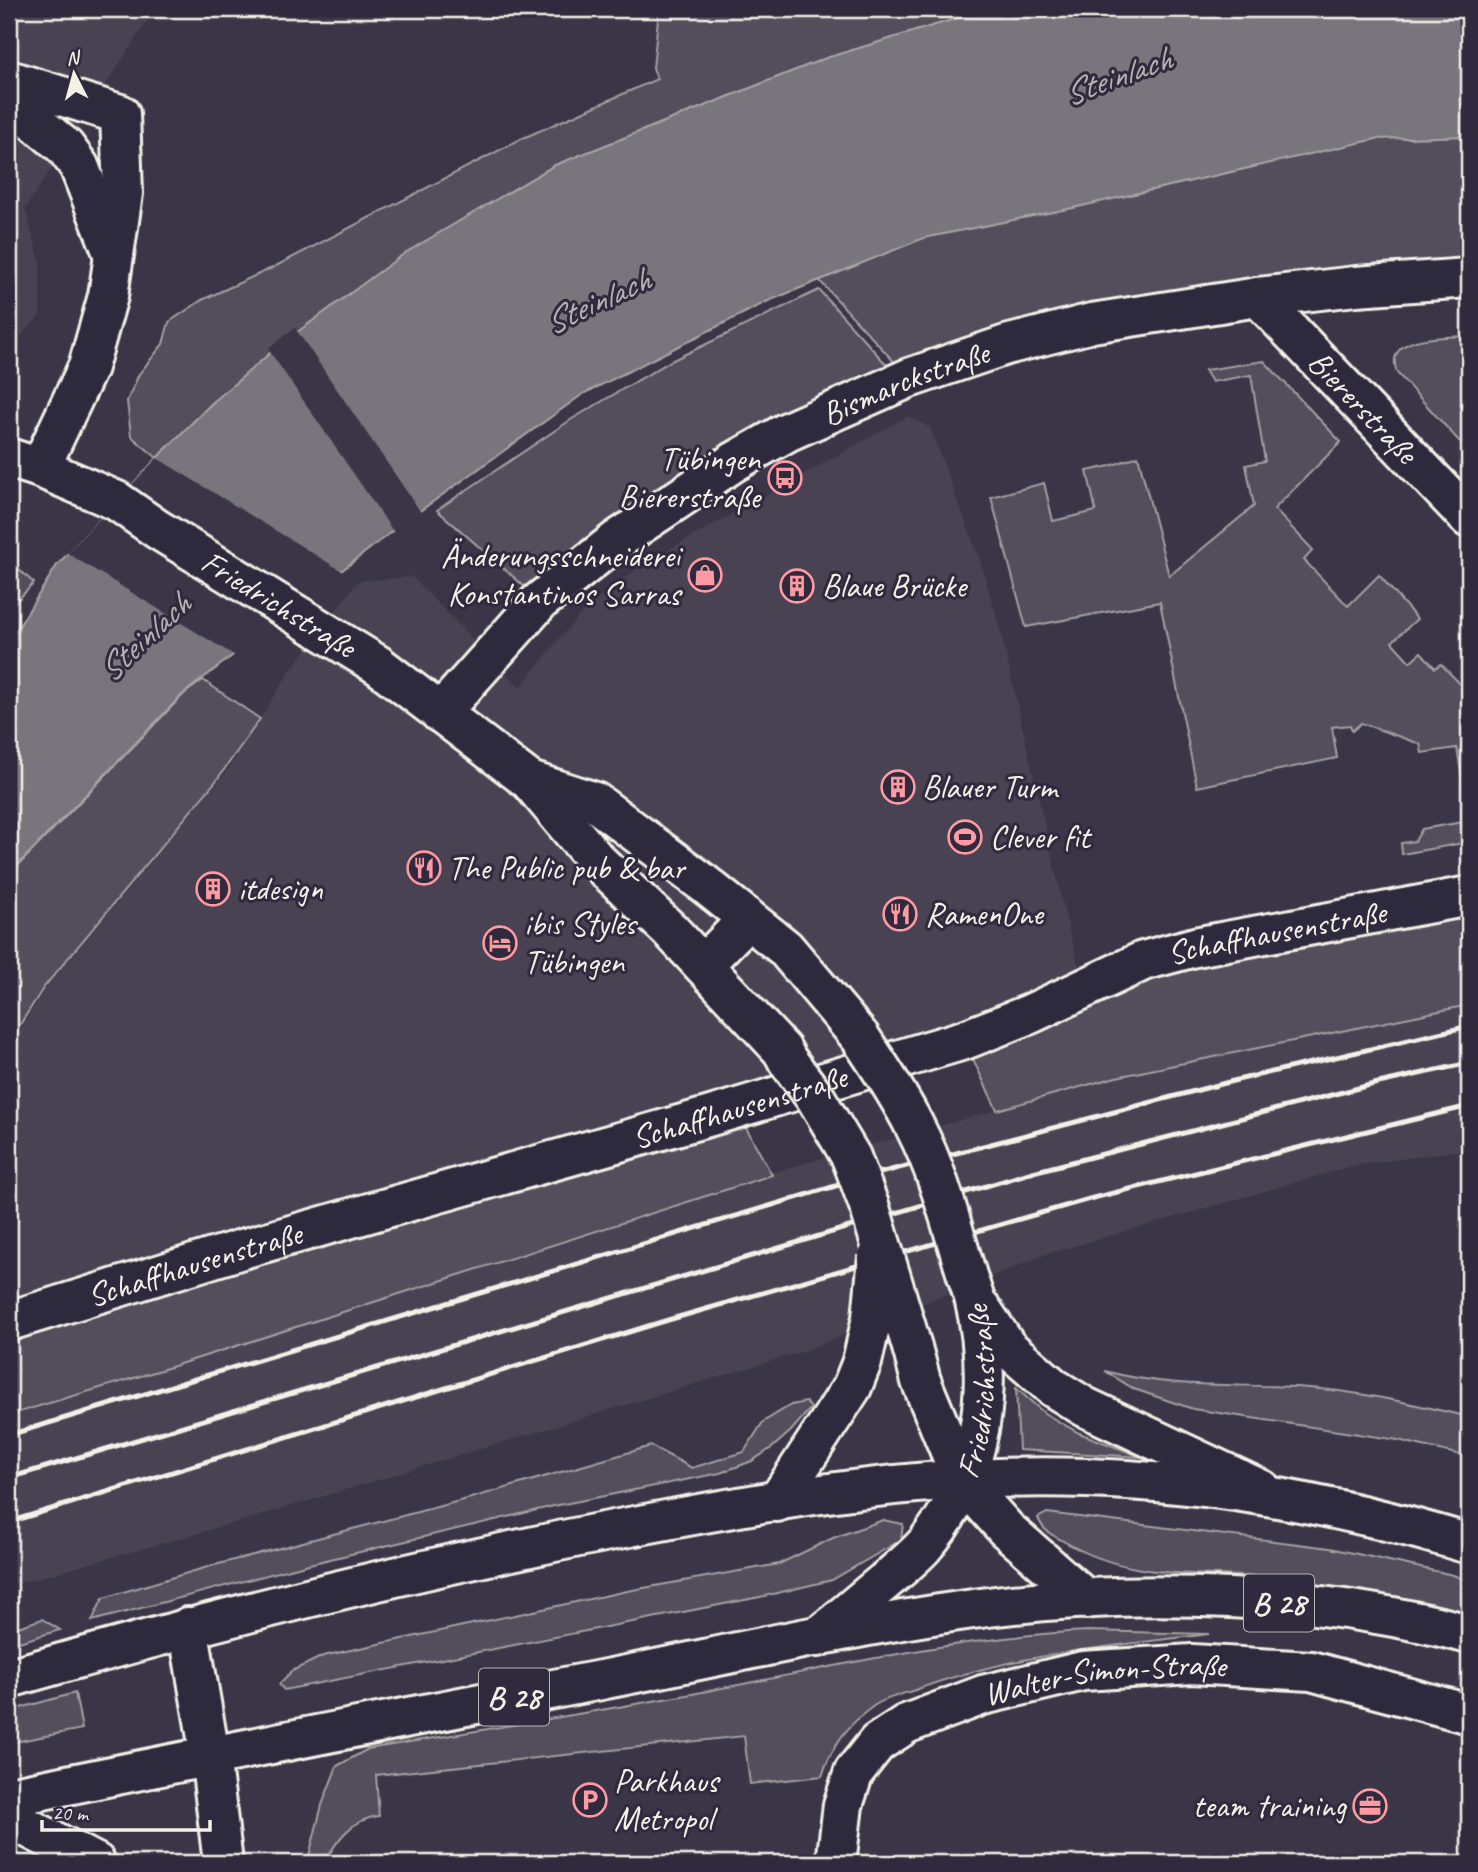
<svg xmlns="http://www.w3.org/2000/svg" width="1478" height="1872" font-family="Caveat,sans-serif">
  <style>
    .built { fill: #484352 }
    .green { fill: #534e5c; stroke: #a4a0a2; stroke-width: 2 }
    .water { fill: #78747b; stroke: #aaa6a7; stroke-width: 2 }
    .pier { fill: #3b3647 }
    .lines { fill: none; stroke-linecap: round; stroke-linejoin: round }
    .street-casing { stroke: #f4f1e8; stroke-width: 44 }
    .secondary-casing { stroke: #f4f1e8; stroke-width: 44 }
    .primary-casing { stroke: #f4f1e8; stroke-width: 44 }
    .street { stroke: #2f2a3d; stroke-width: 38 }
    .secondary { stroke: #2f2a3d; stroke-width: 38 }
    .primary { stroke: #2f2a3d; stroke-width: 38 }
    .rail { stroke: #f4f1e8; stroke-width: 5 }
    .secondary-bridge-casing { stroke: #f4f1e8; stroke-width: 44; stroke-linecap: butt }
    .secondary-bridge { stroke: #2f2a3d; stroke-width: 38 }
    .labels { text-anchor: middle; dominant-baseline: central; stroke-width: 6; stroke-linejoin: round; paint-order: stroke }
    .shield { fill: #2f2a3d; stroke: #b9b5b5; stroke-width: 2 }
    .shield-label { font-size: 32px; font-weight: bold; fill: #f4f1e8 }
    .street-label { font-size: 33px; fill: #f4f1e8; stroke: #2f2a3d }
    .poi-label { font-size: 33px; fill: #f4f1e8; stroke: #2f2a3d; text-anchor: start }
    .water-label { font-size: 35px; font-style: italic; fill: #b6b2b2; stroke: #2f2a3d }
  </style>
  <rect width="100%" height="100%" fill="#3b3647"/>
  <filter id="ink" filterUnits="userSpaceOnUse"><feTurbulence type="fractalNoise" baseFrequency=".0143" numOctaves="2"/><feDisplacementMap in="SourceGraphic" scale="14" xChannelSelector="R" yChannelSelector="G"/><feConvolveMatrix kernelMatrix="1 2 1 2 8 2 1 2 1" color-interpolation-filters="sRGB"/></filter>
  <g filter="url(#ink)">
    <g class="built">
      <polygon points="9,9 155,9 25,209 40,261 40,315 9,349"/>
      <polygon points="908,416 930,428 980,560 1000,629 1069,931 1085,988 9,1321 9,1047 46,988 229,768 290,671 358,581 412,577 520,688 563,634 589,606 645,563"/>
      <polygon points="1469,1005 1469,1149 1352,1166 1047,1254 801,1352 252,1518 9,1586 9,1413 723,1186 1116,1077"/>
    </g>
    <g class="green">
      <polygon points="659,9 1469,9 1469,278 1356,286 909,378 671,119 212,403 157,458 131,436 127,401 139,374 163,344 169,322 202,300 272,268 521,139 657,79 653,68"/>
      <polygon points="819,290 895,374 533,594 437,510 572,419 671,361"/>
      <path d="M1469,336v116l-72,-79c-15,-40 49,-35 72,-37z"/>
      <polygon points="1264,361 1341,442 1274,509 1313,550 1304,560 1348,606 1379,575 1417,619 1392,642 1410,662 1421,652 1435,668 1441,664 1466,690 1469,687 1469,819 1457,748 1422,753 1420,744 1361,723 1352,731 1350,725 1332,727 1337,758 1197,787 1160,602 1026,627 991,497 1044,483 1053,521 1096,511 1087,471 1110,466 1138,456 1169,576 1254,506 1246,465 1265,461 1251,375 1212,382 1205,370"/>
      <polygon points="9,561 34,583 9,609"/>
      <polygon points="203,680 260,719 216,781 44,987 9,1042 9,875 184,694"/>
      <polygon points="1469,821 1469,842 1402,854 1401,843 1415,841 1422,829"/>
      <polygon points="1469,896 1469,1005 1116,1077 997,1110 964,1040 1085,988"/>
      <polygon points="744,1124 772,1175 161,1370 9,1415 9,1343 47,1331 127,1299"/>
      <path d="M1105,1371c62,17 127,13 191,16 58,3 117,17 173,30v40l-71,-17 -205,-31 -59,-20z"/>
      <polygon points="1016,1388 1044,1413 1079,1433 1142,1457 1019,1450"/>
      <polygon points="806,1402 811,1408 791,1431 773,1447 752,1461 720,1473 554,1506 309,1564 92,1621 103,1598 211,1566 471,1498 651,1446 692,1468 744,1452 763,1422 791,1405"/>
      <path d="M1047,1513l283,35 123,27 16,6v36c-59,-12 -119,-28 -179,-37 -80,-11 -151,5 -225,-38 -13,-7 -21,-10 -27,-24z"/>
      <polygon points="883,1520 903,1524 901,1540 832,1580 760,1597 284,1690 279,1684 292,1671 323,1656 627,1591 779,1564 833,1538"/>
      <polygon points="42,1619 60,1630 9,1645 9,1630"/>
      <path d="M1088,1631l121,3c-99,12 -201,21 -294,56 -12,4 -29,8 -40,15 -27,19 -43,40 -53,71l-72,8 -6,-48 -368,39 3,41c-28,3 -42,24 -55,47h-15l-1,-3 14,-55 15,-39 31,-17c111,-19 223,-36 334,-57 128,-24 255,-55 386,-61z"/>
      <polygon points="75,1693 82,1729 9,1743 9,1711"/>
    </g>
    <polygon class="water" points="988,9 1469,9 1469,136 1376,139 1073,208 924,238 766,302 583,394 399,526 183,694 9,874 9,642 57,565 157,458 212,403 277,347 405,253 555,165 826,58"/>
    <g class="pier">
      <polygon points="295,328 422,514 395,534 268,349"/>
      <polygon points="157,458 345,573 237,657 67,553"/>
    </g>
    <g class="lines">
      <defs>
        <g id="street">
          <polyline points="9,80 120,114 123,193 108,296 88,367 40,468"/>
          <polyline points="9,100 65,147 79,166 113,253"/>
          <path id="s1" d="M1258,297l211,221"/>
          <path id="s2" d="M440,713l99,-111 78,-62 117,-78 53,-30 122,-54 97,-33 86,-22 166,-26 98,-11 113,-8"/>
          <path id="s3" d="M9,1321l233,-72 469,-133 253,-76 66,-26 113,-53 52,-14 274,-51"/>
          <path id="s4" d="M836,1863l7,-58 11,-33 23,-29 29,-19 77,-29 100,-24 109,-7 119,7 158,43"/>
        </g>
        <g id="secondary">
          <path id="s5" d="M9,458l31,10 77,33 40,28 221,136 152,116 66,79 74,70 112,120 6,11"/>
          <polyline points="530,781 595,802 702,882 785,948 860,1037"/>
          <polyline points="703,965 748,919"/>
          <polyline points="980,1307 1007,1347 1054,1388 1085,1407 1262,1490"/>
          <polyline points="912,1347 921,1381 962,1480 1006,1529 1086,1599"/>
          <polyline points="777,1502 852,1387 862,1362"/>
          <polyline points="188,1627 210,1755 223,1863"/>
          <path id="s6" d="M818,1637c22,-18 44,-37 66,-55 14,-12 28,-23 40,-36 60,-70 71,-162 50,-249"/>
          <polyline points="9,1818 96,1863"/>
        </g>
        <g id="primary">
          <path d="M9,1678c201,-58 404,-109 610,-149 153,-30 311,-57 468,-51 130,4 258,28 382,66"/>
          <path d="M9,1797c197,-41 394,-79 592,-117 128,-25 257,-56 387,-73 157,-20 329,-13 481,27"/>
        </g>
      </defs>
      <use href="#street" class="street-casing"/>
      <use href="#secondary" class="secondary-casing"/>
      <use href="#primary" class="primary-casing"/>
      <use href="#street" class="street"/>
      <use href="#secondary" class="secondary"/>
      <use href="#primary" class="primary"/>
      <g class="rail">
        <polyline points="9,1435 872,1175 1233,1081 1469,1026"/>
        <polyline points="9,1478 1033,1172 1374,1084 1469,1063"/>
        <polyline points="9,1522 668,1320 1093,1198 1469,1106"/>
      </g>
      <defs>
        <g id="secondary-bridge">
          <path d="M860,1037c20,30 40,60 56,92 27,53 39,113 58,168"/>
          <polyline points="788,1061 817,1100 851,1157 870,1208 912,1347"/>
          <polyline points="862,1362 872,1318 878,1257"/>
        </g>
      </defs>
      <use href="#secondary-bridge" class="secondary-bridge-casing"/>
      <use href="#secondary-bridge" class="secondary-bridge"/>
    </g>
  </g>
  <defs>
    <symbol id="bus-ring" viewBox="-11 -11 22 22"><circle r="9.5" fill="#2f2a3d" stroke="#ff9aa2" stroke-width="1.5"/><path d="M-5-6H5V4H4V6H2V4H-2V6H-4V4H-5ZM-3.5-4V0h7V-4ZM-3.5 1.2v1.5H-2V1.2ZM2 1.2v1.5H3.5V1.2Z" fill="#ff9aa2"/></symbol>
    <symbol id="shop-ring" viewBox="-11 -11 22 22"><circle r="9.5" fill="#2f2a3d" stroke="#ff9aa2" stroke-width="1.5"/><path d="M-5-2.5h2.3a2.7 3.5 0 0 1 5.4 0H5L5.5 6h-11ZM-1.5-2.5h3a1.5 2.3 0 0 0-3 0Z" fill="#ff9aa2"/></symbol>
    <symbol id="building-ring" viewBox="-11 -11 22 22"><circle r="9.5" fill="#2f2a3d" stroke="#ff9aa2" stroke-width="1.5"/><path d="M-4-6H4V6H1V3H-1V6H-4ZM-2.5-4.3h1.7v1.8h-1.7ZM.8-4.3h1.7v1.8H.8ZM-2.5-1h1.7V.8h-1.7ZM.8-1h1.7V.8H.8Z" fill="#ff9aa2"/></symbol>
    <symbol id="stadium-ring" viewBox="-11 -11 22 22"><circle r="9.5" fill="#2f2a3d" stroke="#ff9aa2" stroke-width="1.5"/><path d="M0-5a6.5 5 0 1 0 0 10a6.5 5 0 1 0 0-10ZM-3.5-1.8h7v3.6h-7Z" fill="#ff9aa2"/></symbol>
    <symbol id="restaurant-ring" viewBox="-11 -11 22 22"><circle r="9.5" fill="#2f2a3d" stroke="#ff9aa2" stroke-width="1.5"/><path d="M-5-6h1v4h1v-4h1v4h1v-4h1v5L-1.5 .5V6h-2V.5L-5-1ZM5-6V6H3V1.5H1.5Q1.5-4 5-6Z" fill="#ff9aa2"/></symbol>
    <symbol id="hotel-ring" viewBox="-11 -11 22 22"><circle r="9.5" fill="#2f2a3d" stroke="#ff9aa2" stroke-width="1.5"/><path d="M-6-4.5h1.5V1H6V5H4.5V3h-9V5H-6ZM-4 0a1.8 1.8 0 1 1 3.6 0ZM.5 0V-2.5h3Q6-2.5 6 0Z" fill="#ff9aa2"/></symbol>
    <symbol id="parking-ring" viewBox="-11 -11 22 22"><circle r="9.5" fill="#2f2a3d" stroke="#ff9aa2" stroke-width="1.5"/><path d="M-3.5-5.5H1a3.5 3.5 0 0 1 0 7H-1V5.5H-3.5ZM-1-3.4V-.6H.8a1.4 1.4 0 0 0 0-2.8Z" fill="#ff9aa2"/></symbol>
    <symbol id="office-ring" viewBox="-11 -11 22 22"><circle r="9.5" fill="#2f2a3d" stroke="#ff9aa2" stroke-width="1.5"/><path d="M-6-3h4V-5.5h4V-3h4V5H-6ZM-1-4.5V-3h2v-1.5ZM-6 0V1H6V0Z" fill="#ff9aa2"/></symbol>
  </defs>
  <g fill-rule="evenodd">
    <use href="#bus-ring" x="766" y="459" width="38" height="38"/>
    <use href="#shop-ring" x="686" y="556" width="38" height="38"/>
    <use href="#building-ring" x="778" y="567" width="38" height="38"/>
    <use href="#building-ring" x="879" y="768" width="38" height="38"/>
    <use href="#stadium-ring" x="946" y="818" width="38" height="38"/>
    <use href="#restaurant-ring" x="405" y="849" width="38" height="38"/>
    <use href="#building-ring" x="194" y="870" width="38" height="38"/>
    <use href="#restaurant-ring" x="881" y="895" width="38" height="38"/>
    <use href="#hotel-ring" x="481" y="924" width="38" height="38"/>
    <use href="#parking-ring" x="571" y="1781" width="38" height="38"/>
    <use href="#office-ring" x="1351" y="1787" width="38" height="38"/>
  </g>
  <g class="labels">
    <g class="shield">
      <rect x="1244" y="1574.5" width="70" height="57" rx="5"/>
      <rect x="479" y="1668.5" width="70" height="57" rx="5"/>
    </g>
    <g class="shield-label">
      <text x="1279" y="1603">B 28</text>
      <text x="514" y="1697">B 28</text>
    </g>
    <g class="street-label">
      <text stroke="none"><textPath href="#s2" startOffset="578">Bismarckstraße</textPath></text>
      <text stroke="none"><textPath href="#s1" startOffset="152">Biererstraße</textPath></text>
      <text stroke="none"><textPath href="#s5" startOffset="308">Friedrichstraße</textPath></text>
      <text stroke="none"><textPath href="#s3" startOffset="1328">Schaffhausenstraße</textPath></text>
      <text stroke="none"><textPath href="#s3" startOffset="761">Schaffhausenstraße</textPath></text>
      <text stroke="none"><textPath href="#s3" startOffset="194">Schaffhausenstraße</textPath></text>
      <text stroke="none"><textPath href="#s6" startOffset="308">Friedrichstraße</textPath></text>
      <text stroke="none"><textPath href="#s4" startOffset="371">Walter-Simon-Straße</textPath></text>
    </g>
    <g class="poi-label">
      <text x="760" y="459" text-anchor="end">Tübingen<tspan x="760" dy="38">Biererstraße</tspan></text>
      <text x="680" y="556" text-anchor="end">Änderungsschneiderei<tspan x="680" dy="38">Konstantinos Sarras</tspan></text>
      <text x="822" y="586">Blaue Brücke</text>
      <text x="922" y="787">Blauer Turm</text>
      <text x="990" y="837">Clever fit</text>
      <text x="448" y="868">The Public pub &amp; bar</text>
      <text x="238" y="889">itdesign</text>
      <text x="925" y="914">RamenOne</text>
      <text x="524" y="924">ibis Styles<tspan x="524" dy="38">Tübingen</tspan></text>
      <text x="614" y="1781">Parkhaus<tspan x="614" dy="38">Metropol</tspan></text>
      <text x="1346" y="1806" text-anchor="end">team training</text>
    </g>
    <g class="water-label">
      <text transform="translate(1117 76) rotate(-20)">Steinlach</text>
      <text transform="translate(597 301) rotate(-25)">Steinlach</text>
      <text transform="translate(144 637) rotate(-43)">Steinlach</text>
    </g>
  </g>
  <rect width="1478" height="1872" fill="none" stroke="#2f2a3d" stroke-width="35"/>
  <rect x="18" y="18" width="1443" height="1837" fill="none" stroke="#f4f1e8" stroke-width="2.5" filter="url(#ink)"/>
  <g transform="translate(74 74) rotate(354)" stroke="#2f2a3d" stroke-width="5" paint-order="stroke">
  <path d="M0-5L12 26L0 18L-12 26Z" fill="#f4f1e8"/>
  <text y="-10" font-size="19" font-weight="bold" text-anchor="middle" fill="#f4f1e8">N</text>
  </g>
  <path d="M42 1820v10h168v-10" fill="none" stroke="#f4f1e8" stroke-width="3.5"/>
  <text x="52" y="1820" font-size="21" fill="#f4f1e8" stroke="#2f2a3d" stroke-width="5" paint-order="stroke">20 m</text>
</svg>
